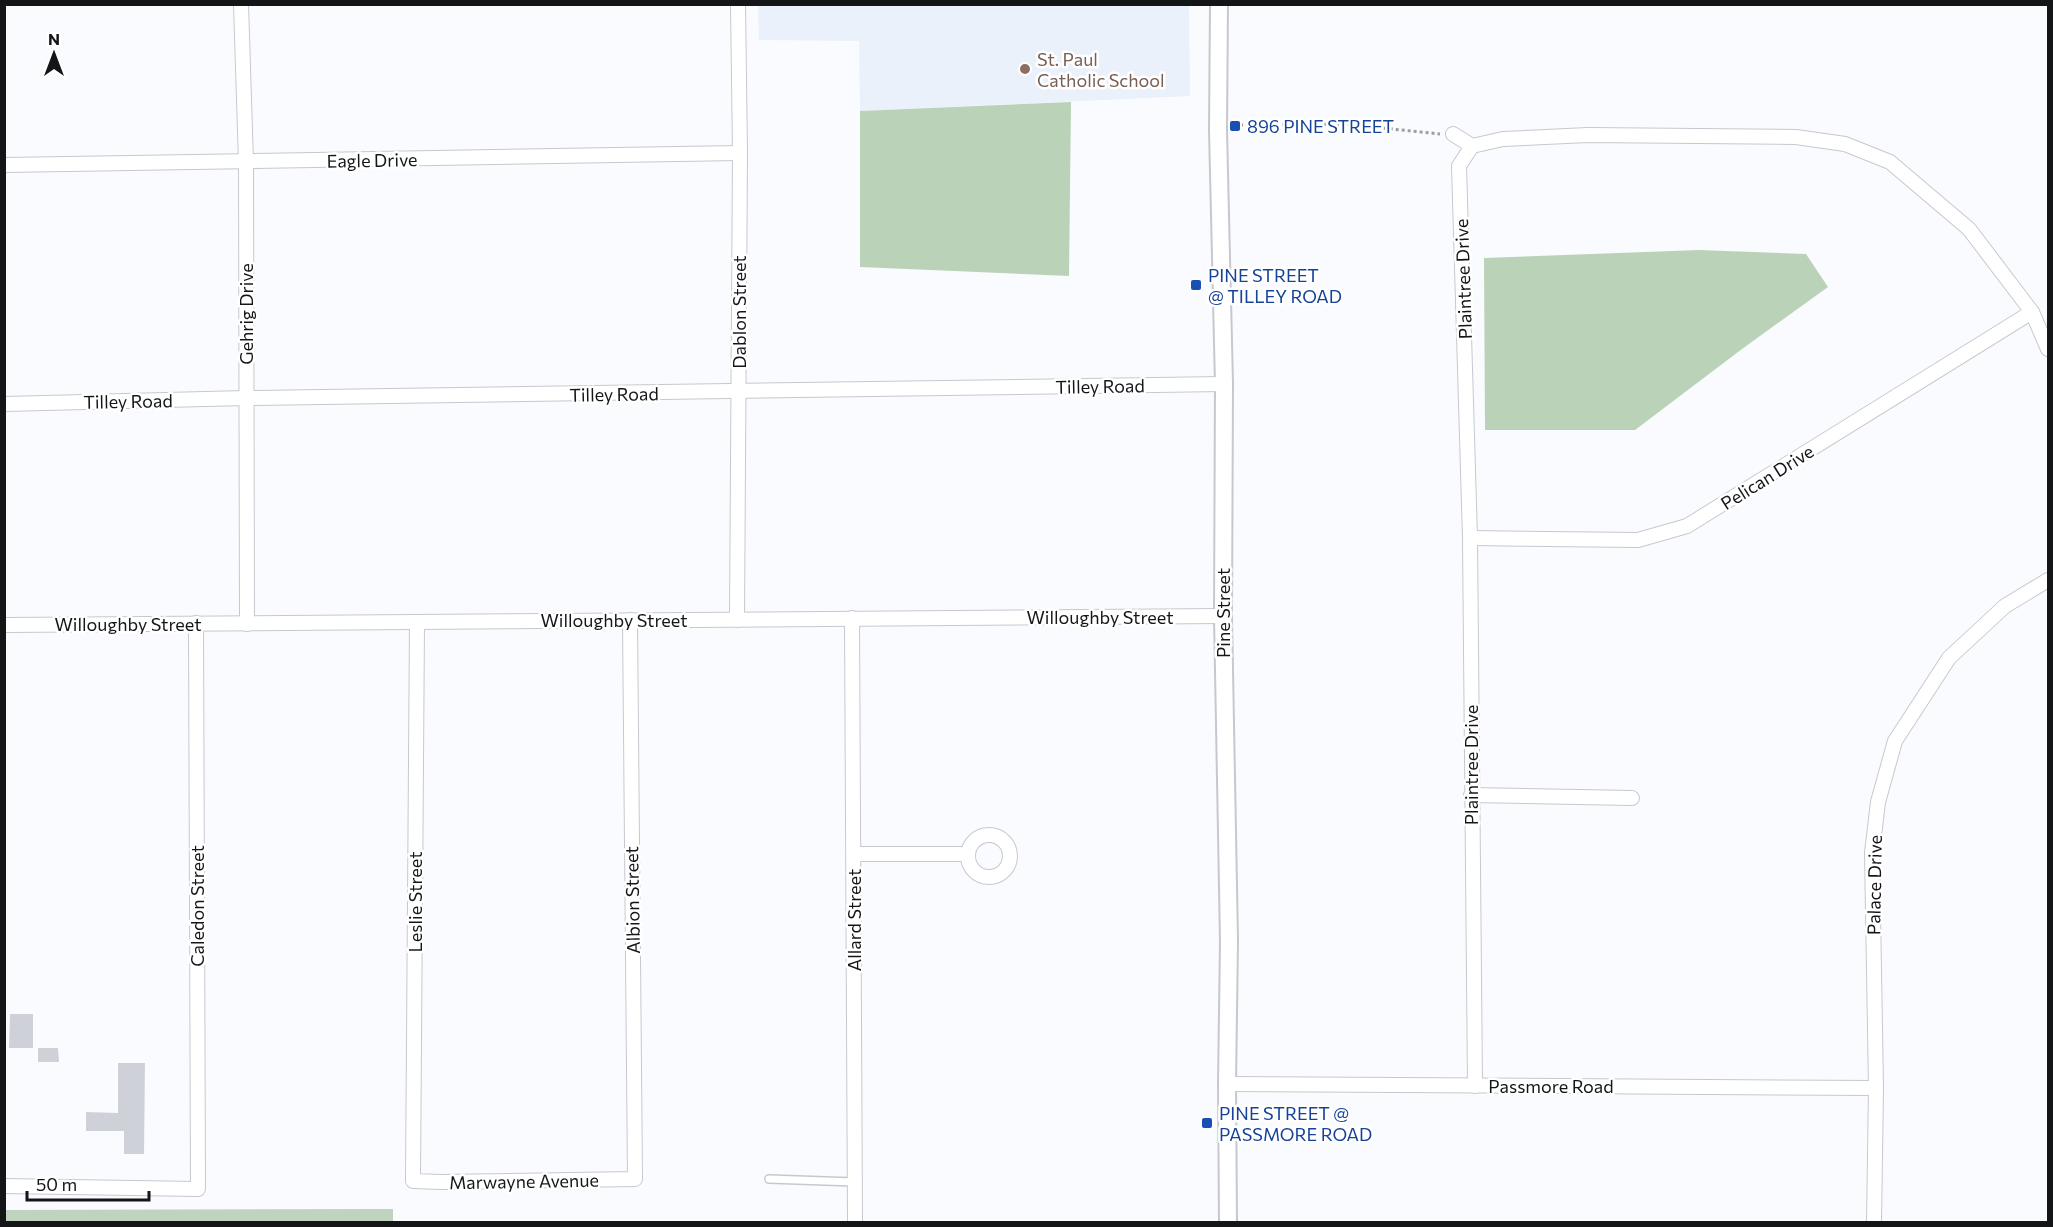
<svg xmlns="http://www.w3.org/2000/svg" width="2053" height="1227" font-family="Commissioner,sans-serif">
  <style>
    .built { fill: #eaf1fa }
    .green { fill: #c0d3be }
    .forest { fill: #bad2b8 }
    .building { fill: #ced2d8 }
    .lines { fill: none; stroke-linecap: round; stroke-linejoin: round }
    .service-casing { stroke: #c5c9cf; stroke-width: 10 }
    .minor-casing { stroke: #c5c9cf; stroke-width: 16 }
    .tertiary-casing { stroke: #c5c9cf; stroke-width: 20 }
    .path { stroke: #9c9d9f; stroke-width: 3; stroke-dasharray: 3 3; stroke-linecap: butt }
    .service { stroke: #fff; stroke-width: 7 }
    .minor { stroke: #fff; stroke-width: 14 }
    .tertiary { stroke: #fff; stroke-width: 16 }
    .education-dot { fill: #8d6e63; stroke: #fff; stroke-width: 2 }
    .transit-dot { fill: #1a4fb4; stroke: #fff; stroke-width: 2 }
    .labels { text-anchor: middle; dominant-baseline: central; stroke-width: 5; stroke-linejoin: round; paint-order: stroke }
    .education-label { font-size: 18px; fill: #785e54; stroke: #fff; text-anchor: start }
    .transit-label { font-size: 18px; fill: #164399; stroke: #fff; text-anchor: start }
    .street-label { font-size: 18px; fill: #141517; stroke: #fff }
  </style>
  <rect width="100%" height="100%" fill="#fafbfe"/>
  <polygon class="built" points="758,5 1189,5 1190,96 860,111 859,41 759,40"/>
  <polygon class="green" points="393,1209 393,1222 4,1222 5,1210"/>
  <g class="forest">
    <polygon points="1071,102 1069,276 860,267 860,111"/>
    <polygon points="1699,250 1806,254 1828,287 1742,349 1635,430 1485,430 1484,258"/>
  </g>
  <g class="building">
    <polygon points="10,1014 33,1014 33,1048 9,1048"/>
    <polygon points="38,1048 58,1048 59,1062 38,1062"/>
    <polygon points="118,1063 145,1063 144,1154 124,1154 124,1131 86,1131 86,1112 118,1113"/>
  </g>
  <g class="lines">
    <defs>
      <polyline id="service" points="769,1179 854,1182"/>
      <g id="minor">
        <polyline points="241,4 246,162 247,624"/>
        <polyline points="1453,134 1472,146"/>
        <polyline points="4,165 740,153"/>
        <polyline points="4,404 246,398 1224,384"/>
        <polyline points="1470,538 1638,540 1687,526 2032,312"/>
        <polyline points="852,618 855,1222"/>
        <polyline points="737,620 740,153 738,4"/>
        <polyline points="417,622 413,1181 442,1182 635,1179 630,620"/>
        <polyline points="4,625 1223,616"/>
        <polyline points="1471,795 1632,798"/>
        <circle cx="989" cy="856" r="21"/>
        <polyline points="854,854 968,854"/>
        <polyline points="1227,1084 1876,1088"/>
        <polyline points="1475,1086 1470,538 1459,166 1472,146 1503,139 1588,135 1796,137 1845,144 1890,162 1969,229 2032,312 2048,349"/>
        <polyline points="4,1186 198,1189 196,623"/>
        <polyline points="1874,1222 1876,1088 1872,853 1878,802 1895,741 1949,658 2005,606 2048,580"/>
      </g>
      <polyline id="tertiary" points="1219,4 1218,130 1224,384 1223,616 1229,941 1227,1084 1228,1222"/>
    </defs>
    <use href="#service" class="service-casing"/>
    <use href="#minor" class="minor-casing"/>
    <use href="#tertiary" class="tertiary-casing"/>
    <polyline class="path" points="1234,125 1344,124 1440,134"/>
    <use href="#service" class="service"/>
    <use href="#minor" class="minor"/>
    <use href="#tertiary" class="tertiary"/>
  </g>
  <circle class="education-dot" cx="1025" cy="69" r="6"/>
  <g class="transit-dot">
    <rect x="1229" y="120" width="12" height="12" rx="3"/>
    <rect x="1190" y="279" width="12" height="12" rx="3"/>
    <rect x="1201" y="1117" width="12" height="12" rx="3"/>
  </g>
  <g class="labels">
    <g class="education-label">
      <text x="1037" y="59">St. Paul<tspan x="1037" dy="21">Catholic School</tspan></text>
    </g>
    <g class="transit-label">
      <text x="1247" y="126">896 PINE STREET</text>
      <text x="1208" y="275">PINE STREET<tspan x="1208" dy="21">@ TILLEY ROAD</tspan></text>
      <text x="1219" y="1113">PINE STREET @<tspan x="1219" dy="21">PASSMORE ROAD</tspan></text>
    </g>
    <g class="street-label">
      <text transform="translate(372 160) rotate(-1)">Eagle Drive</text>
      <text transform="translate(1463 279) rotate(-92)">Plaintree Drive</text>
      <text transform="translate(739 312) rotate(-90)">Dablon Street</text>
      <text transform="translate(246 314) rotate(-90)">Gehrig Drive</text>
      <text transform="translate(1100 386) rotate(-1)">Tilley Road</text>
      <text transform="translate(614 394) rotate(-1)">Tilley Road</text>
      <text transform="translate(128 401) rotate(-1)">Tilley Road</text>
      <text transform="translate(1767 477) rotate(-32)">Pelican Drive</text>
      <text transform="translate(1223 613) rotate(-90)">Pine Street</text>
      <text x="1100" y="617">Willoughby Street</text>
      <text x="614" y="620">Willoughby Street</text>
      <text x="128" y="624">Willoughby Street</text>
      <text transform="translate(1471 765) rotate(-90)">Plaintree Drive</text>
      <text transform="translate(1874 885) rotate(-89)">Palace Drive</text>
      <text transform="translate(632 900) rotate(-91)">Albion Street</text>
      <text transform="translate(415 902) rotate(-90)">Leslie Street</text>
      <text transform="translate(197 906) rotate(-90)">Caledon Street</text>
      <text transform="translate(854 920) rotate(-90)">Allard Street</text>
      <text x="1551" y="1086">Passmore Road</text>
      <text transform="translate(524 1181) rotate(-1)">Marwayne Avenue</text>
    </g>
  </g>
  <rect width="2053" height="1227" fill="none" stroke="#141517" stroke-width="12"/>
  <g transform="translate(54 54)" stroke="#ffffff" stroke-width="4.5" paint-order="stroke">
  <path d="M0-4.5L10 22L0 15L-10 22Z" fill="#141517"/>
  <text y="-9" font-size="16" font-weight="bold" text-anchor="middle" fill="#141517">N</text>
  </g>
  <path d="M27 1191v9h122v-9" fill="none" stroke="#141517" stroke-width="3"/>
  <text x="36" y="1191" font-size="18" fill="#141517" stroke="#ffffff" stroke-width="4.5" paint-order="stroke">50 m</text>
</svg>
